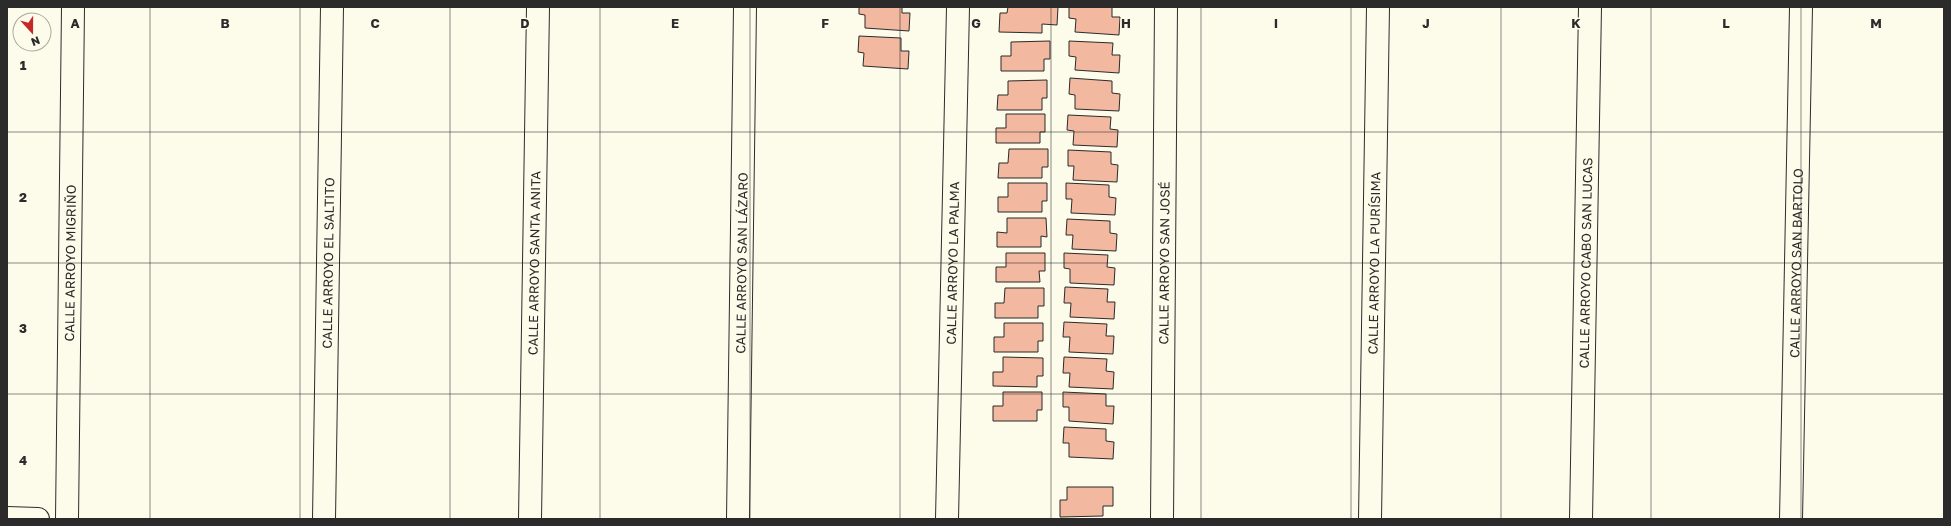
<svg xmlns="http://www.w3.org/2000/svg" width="1951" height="526" font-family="'Golos Text',sans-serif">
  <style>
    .building { fill: #f2b8a0; stroke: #2b2b2b }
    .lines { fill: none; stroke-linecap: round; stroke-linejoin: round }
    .minor-casing { stroke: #2b2b2b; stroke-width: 24 }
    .minor { stroke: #fdfbea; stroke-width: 22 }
    .grid { fill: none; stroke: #2b2b2b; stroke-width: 1; stroke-opacity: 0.55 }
    .labels { text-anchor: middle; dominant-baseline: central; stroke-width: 3; stroke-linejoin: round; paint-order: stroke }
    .street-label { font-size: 13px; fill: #2b2b2b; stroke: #fdfbea }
    .grid-label { font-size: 13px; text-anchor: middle; font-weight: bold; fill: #2b2b2b; stroke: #fdfbea; stroke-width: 3; stroke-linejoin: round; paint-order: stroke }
  </style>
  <rect width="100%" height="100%" fill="#fdfbea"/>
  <g class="building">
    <polygon points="859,7 902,7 902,13 910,13 909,31 865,28 865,15 859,14"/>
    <polygon points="1008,7 1058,7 1057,25 1042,24 1042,33 999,32 1000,13 1007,13"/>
    <polygon points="1069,7 1112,7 1112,17 1120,17 1119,35 1075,32 1076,19 1069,18"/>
    <polygon points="859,36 901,38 901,51 909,51 908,69 863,66 864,53 858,52"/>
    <polygon points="1050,41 1050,59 1044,59 1044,71 1001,71 1001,56 1011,56 1011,42"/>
    <polygon points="1069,41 1113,43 1112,55 1120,55 1119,73 1075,70 1076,57 1069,56"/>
    <polygon points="1070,78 1112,81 1112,93 1120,94 1119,111 1075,109 1075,95 1069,94"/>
    <polygon points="1047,80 1047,98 1042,98 1042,110 997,110 998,95 1008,95 1008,81"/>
    <polygon points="1006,114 1045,114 1045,132 1040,132 1040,143 996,143 996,128 1006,128"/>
    <polygon points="1068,115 1111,117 1110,129 1118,130 1117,147 1073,145 1074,131 1067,130"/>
    <polygon points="1009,149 1048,149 1048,167 1042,167 1042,178 998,178 999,163 1008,163"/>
    <polygon points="1068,150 1111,152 1111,164 1118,165 1117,182 1073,180 1074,166 1068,166"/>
    <polygon points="1008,183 1047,183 1047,201 1042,201 1042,212 998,212 998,197 1008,197"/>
    <polygon points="1066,183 1109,185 1109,197 1116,198 1115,215 1071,213 1072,199 1066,199"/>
    <polygon points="1007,218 1046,218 1047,237 1041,236 1041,247 997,247 997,232 1007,233"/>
    <polygon points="1067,219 1110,221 1110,233 1117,234 1116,251 1072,249 1073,235 1066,235"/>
    <polygon points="1006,253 1045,253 1045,271 1039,271 1040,282 996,282 996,267 1006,267"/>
    <polygon points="1064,253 1108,255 1107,267 1115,268 1114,285 1070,283 1070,269 1064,268"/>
    <polygon points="1065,287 1108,289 1107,302 1115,302 1114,319 1070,317 1071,303 1064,303"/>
    <polygon points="1005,288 1044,288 1044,306 1038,306 1038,318 995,318 995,303 1004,303"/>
    <polygon points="1064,322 1107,324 1106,336 1114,336 1113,354 1069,352 1070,337 1063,337"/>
    <polygon points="1004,323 1043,323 1043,341 1038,341 1038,352 994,352 994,337 1004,337"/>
    <polygon points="1003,357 1043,358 1043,376 1037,376 1037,387 993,386 993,372 1003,372"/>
    <polygon points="1064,357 1107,359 1106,371 1114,372 1113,389 1069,387 1070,373 1063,373"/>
    <polygon points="1003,392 1042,392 1042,410 1037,410 1037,421 993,421 993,406 1003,406"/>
    <polygon points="1063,392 1106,394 1106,406 1114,406 1113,424 1069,421 1069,407 1063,407"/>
    <polygon points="1064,427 1106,429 1106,441 1114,442 1113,459 1069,457 1069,443 1063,443"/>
    <polygon points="1067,487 1113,487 1113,506 1103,506 1103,516 1060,517 1060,500 1067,500"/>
  </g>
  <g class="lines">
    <defs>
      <g id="minor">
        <polyline points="7,518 38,519"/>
        <path id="s1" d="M67,519l6,-512"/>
        <path id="s2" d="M324,519l8,-512"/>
        <path id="s3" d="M530,519l8,-512"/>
        <path id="s4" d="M738,519l7,-512"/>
        <path id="s5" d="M947,519l11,-512"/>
        <path id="s6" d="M1162,519l4,-512"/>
        <path id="s7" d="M1370,519l8,-512"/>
        <path id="s8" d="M1581,519l9,-512"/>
        <path id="s9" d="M1791,519l10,-512"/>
      </g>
    </defs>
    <use href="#minor" class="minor-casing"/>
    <use href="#minor" class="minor"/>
  </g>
  <path class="grid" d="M150,7v512M300,7v512M450,7v512M600,7v512M750,7v512M900,7v512M1051,7v512M1201,7v512M1351,7v512M1501,7v512M1651,7v512M1801,7v512M7,132h1937M7,263h1937M7,394h1937"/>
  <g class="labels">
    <g class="street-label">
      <text stroke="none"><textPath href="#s1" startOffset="256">CALLE ARROYO MIGRIÑO</textPath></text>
      <text stroke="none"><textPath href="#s2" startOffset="256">CALLE ARROYO EL SALTITO</textPath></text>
      <text stroke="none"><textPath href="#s3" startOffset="256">CALLE ARROYO SANTA ANITA</textPath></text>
      <text stroke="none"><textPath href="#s4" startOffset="256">CALLE ARROYO SAN LÁZARO</textPath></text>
      <text stroke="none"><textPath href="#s5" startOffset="256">CALLE ARROYO LA PALMA</textPath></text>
      <text stroke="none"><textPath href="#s6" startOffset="256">CALLE ARROYO SAN JOSÉ</textPath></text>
      <text stroke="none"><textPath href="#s7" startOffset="256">CALLE ARROYO LA PURÍSIMA</textPath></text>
      <text stroke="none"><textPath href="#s8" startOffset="256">CALLE ARROYO CABO SAN LUCAS</textPath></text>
      <text stroke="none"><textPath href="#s9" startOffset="256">CALLE ARROYO SAN BARTOLO</textPath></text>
    </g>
  </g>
  <g class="grid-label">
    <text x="75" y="28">A</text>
    <text x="225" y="28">B</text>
    <text x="375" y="28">C</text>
    <text x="525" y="28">D</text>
    <text x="675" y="28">E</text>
    <text x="825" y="28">F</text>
    <text x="976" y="28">G</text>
    <text x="1126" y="28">H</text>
    <text x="1276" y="28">I</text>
    <text x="1426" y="28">J</text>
    <text x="1576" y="28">K</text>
    <text x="1726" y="28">L</text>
    <text x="1876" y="28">M</text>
    <text x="23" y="70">1</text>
    <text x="23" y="202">2</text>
    <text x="23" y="333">3</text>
    <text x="23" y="465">4</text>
  </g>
  <rect width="1951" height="526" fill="none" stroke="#2b2b2b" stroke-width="16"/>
  <g transform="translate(32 32) rotate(159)"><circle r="19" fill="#fdfbea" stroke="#a9a89e"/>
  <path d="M0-3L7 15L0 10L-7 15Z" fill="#c62828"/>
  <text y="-6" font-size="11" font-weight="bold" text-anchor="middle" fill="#2b2b2b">N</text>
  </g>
</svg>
